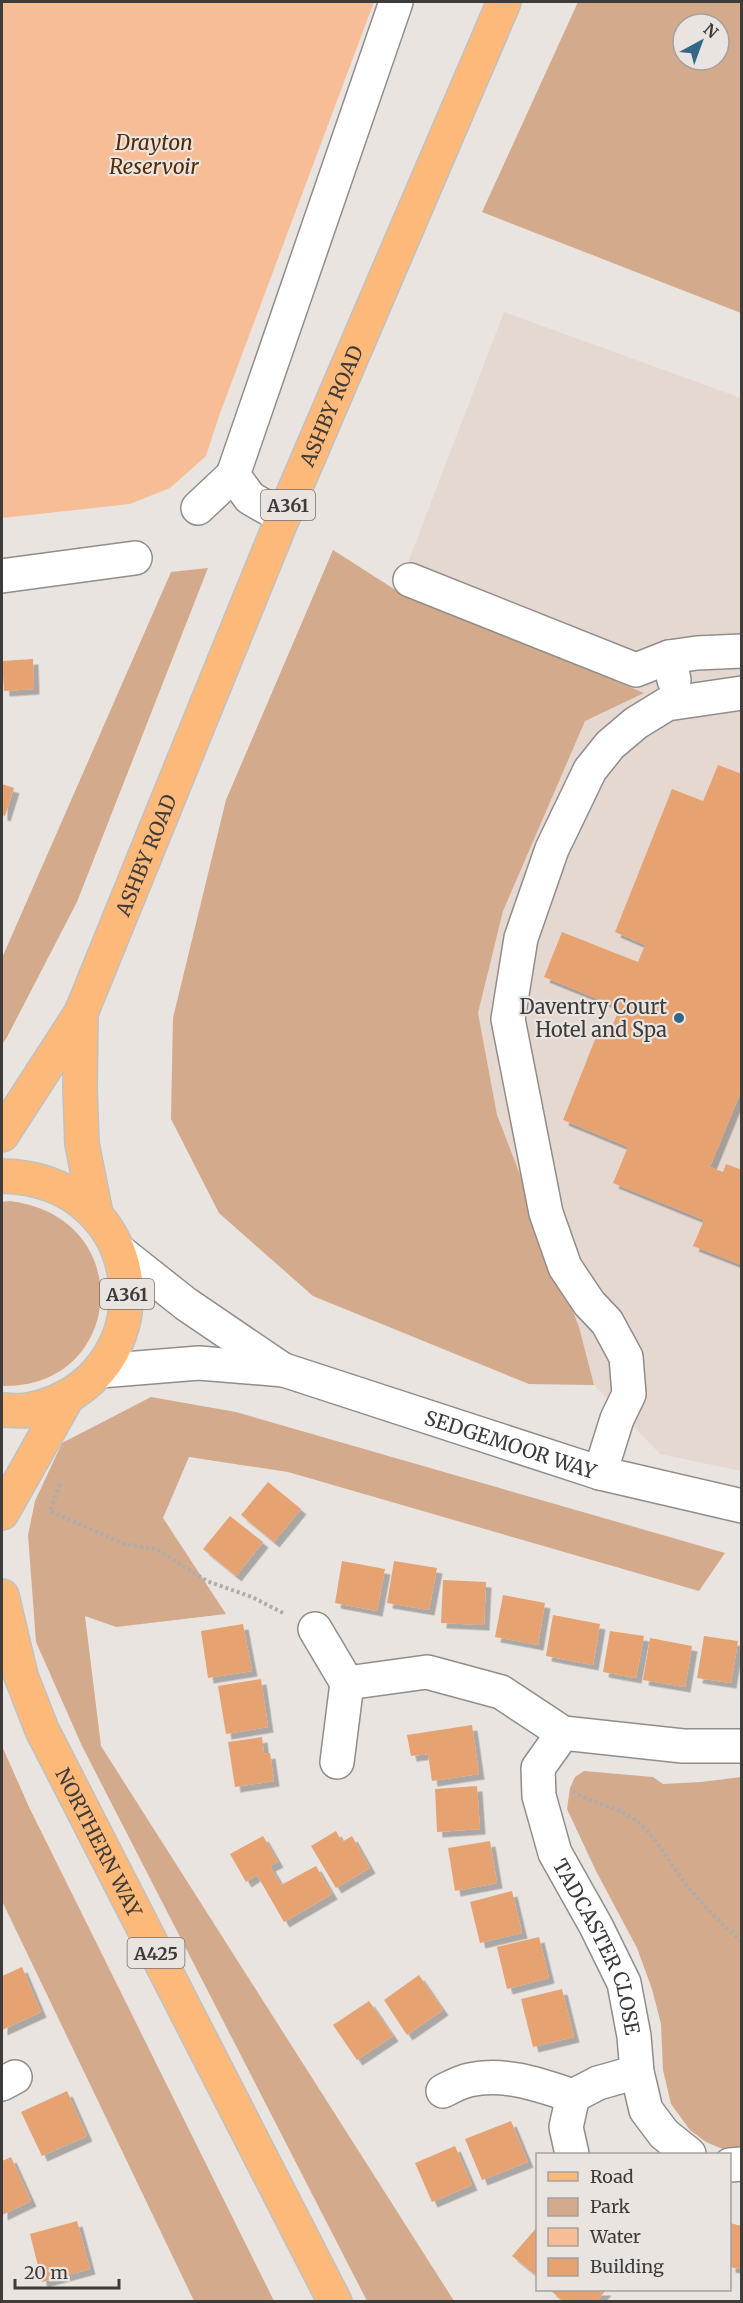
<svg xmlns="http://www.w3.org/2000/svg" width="743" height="2303" font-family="Merriweather,serif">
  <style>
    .built { fill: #e5d8d1 }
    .green { fill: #d4aa8d; fill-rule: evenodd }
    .water { fill: #f6bd96 }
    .building { fill: #e7a271; filter: url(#shadow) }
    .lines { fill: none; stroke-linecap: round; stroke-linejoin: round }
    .minor-casing { stroke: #918d8a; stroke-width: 36 }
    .major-casing { stroke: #c1c1c0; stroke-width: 36 }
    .path { stroke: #b0aca9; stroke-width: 4; stroke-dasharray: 3 3; stroke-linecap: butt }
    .minor { stroke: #fff; stroke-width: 33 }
    .major { stroke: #fdb97a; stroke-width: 33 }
    .poi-dot { fill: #346784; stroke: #e9e4e0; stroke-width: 2 }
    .labels { text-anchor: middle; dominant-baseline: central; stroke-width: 4.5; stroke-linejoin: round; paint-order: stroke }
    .shield { fill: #e9e4e0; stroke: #716e6c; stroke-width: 1.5 }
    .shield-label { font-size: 18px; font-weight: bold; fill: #3e3c3b }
    .street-label { font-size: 20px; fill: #3e3c3b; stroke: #e9e4e0 }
    .poi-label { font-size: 20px; fill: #3e3c3b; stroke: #e9e4e0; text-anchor: end }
    .water-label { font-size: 21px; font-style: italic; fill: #562a02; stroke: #e9e4e0 }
  </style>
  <defs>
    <filter id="shadow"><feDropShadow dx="5.5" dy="5.5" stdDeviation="0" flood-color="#0004"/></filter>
  </defs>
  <rect width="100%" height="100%" fill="#e9e4e0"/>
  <polygon class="built" points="504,312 741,398 741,1471 660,1454 594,1385 529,1384 313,1296 219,1213 171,1119 173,1018 226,800 333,550 397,591"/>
  <g class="green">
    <path d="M578,2h163v311l-259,-101zM683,24h36v36h-36z"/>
    <polygon points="333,550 397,591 644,693 585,721 503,911 478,1013 497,1115 579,1327 594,1385 529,1384 313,1296 219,1213 171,1119 173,1018 226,800"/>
    <polygon points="208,568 77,902 6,1039 2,1044 2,958 171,572"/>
    <path d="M10,1201c129,16 115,188 -8,185v-184z"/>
    <polygon points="151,1397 236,1412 725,1553 699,1591 288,1472 189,1457 163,1518 226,1614 116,1627 85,1616 101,1746 454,2301 367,2301 82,1746 36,1642 28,1535 35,1501 62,1443"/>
    <polygon points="2,1746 29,1807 274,2301 194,2301 2,1901"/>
    <polygon points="584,1771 653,1777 663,1784 701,1782 741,1777 741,2150 725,2150 706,2142 690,2130 671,2104 663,2070 661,2024 652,1989 637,1948 596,1871 567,1809 570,1788 575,1777"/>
  </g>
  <polygon class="water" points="2,2 374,2 219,416 206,456 170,488 130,504 2,518"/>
  <g class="building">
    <polygon points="33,659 34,689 4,691 2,661"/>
    <polygon points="718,765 742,774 742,1089 710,1167 723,1172 726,1164 742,1170 742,1265 693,1246 704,1220 613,1183 628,1147 563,1120 600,1027 610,1031 620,1008 544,977 562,932 638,962 645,945 615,932 672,789 703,801"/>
    <polygon points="2,784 14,788 5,816 2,815"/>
    <polygon points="268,1482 301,1509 274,1542 241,1515"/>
    <polygon points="230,1516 263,1542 236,1576 203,1549"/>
    <polygon points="342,1561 385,1569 377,1611 335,1603"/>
    <polygon points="394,1561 437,1568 429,1610 387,1603"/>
    <polygon points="443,1580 486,1582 484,1625 441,1623"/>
    <polygon points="503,1595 545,1603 538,1645 495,1637"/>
    <polygon points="553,1615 600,1624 593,1665 546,1656"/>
    <polygon points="243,1624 252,1671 208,1678 201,1631"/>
    <polygon points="610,1631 644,1636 636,1678 603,1672"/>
    <polygon points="704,1636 738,1641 731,1683 697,1678"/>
    <polygon points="650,1638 692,1646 685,1687 643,1680"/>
    <polygon points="261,1679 268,1727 226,1734 218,1686"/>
    <polygon points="472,1725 479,1774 432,1781 428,1754 411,1756 407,1735"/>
    <polygon points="262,1737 264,1754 270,1753 274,1781 235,1787 228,1742"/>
    <polygon points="477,1786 480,1829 437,1832 435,1789"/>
    <polygon points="336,1831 342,1842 352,1836 370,1868 336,1888 311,1846"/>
    <polygon points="263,1836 278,1862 270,1866 281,1885 316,1866 332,1894 284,1922 257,1875 246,1882 230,1854"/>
    <polygon points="490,1841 497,1883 455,1891 448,1848"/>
    <polygon points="512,1891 522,1933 480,1943 470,1902"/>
    <polygon points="539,1937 549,1978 507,1989 497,1947"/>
    <polygon points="22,1967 41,2012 2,2030 2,1976"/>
    <polygon points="419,1975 443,2010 407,2035 384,2000"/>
    <polygon points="562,1989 574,2037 533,2047 521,1999"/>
    <polygon points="369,2001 393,2036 357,2060 333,2025"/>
    <polygon points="67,2091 87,2136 42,2156 21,2112"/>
    <polygon points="511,2121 528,2162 482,2180 465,2139"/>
    <polygon points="455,2146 472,2185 432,2202 415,2163"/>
    <polygon points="11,2157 31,2201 2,2215 2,2161"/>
    <polygon points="77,2221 90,2269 42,2282 30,2234"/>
    <polygon points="730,2223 742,2226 742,2259 739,2269 730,2267"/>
    <polygon points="538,2226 538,2277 512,2256"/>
    <polygon points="550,2290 606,2290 596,2302 564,2302"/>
  </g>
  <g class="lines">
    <defs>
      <g id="minor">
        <polyline points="198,508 233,475"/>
        <polyline points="283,517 250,498 233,475 396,2"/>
        <polyline points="2,576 135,558"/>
        <polyline points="410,580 636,670 669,657"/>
        <polyline points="674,680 669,657 697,653 742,651"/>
        <polyline points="119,1251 186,1304 283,1370"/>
        <path id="s1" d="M100,1371l99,-8 85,7 316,103 142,33"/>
        <polyline points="600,1473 617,1419 629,1394 626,1357 607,1322 589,1303 565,1267 546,1213 508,1019 521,938 552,849 590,770 610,745 636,723 667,704 742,693"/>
        <polyline points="315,1629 347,1683 427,1672 501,1692 563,1733 683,1746 742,1746"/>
        <path id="s2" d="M563,1733l-25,35 1,28 16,57 41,73 28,57 10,53 3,36 9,38 18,24 25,20"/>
        <polyline points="337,1762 347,1683"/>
        <polyline points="2,2084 15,2077"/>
        <path d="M443,2091c8,-4 17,-9 26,-11 36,-8 71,5 104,16"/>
        <polyline points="572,2154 566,2127 573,2096 598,2083 637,2072"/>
        <polyline points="730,2165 742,2164"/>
      </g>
      <g id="major">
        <polyline points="81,1013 80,1089 82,1144 96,1214"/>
        <path id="s3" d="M2,1135l79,-122 202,-496 221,-515"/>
        <path d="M2,1176c153,3 168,205 27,234 -9,2 -19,0 -27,0"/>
        <polyline points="2,1513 67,1398"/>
        <path id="s4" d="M2,1596l19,80 21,54 293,572"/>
      </g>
    </defs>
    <use href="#minor" class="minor-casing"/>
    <use href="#major" class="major-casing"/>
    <g class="path">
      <polyline points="60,1484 50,1511 124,1544 156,1549 207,1581 252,1597 285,1614"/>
      <path d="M573,1791c21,14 47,15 66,32 19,17 30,39 45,59 17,22 37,41 58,60"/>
    </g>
    <use href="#minor" class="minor"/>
    <use href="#major" class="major"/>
  </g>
  <circle class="poi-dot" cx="679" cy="1018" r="6"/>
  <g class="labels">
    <g class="shield">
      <rect x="261" y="490" width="54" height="30" rx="4.5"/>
      <rect x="100" y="1279" width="54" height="30" rx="4.5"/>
      <rect x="127.5" y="1938" width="57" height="30" rx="4.5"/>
    </g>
    <g class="shield-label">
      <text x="288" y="505">A361</text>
      <text x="127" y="1294">A361</text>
      <text x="156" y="1953">A425</text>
    </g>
    <g class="street-label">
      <text stroke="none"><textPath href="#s3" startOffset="802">ASHBY ROAD</textPath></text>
      <text stroke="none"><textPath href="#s3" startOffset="316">ASHBY ROAD</textPath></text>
      <text stroke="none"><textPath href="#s1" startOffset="423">SEDGEMOOR WAY</textPath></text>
      <text stroke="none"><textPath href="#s4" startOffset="266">NORTHERN WAY</textPath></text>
      <text stroke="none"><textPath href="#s2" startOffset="234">TADCASTER CLOSE</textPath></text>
    </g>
    <g class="poi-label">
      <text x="667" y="1006">Daventry Court<tspan x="667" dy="23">Hotel and Spa</tspan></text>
    </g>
    <g class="water-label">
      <text x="154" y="142">Drayton<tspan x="154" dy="24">Reservoir</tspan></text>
    </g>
  </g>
  <rect width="743" height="2303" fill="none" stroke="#3e3c3b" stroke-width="6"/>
  <rect x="536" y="2153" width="195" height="138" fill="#e9e4e0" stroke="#a5a19e" stroke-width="1.5"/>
  <rect x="548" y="2172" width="30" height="9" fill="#fdb97a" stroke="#a5a19e" stroke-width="1.5"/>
  <text x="590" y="2183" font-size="18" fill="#3e3c3b">Road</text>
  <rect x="548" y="2198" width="30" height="18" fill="#d4aa8d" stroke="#a5a19e" stroke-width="1.5"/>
  <text x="590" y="2213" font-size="18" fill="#3e3c3b">Park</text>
  <rect x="548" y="2228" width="30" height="18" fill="#f6bd96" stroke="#a5a19e" stroke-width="1.5"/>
  <text x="590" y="2243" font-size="18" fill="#3e3c3b">Water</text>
  <rect x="548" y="2258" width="30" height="18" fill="#e7a271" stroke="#a5a19e" stroke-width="1.5"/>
  <text x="590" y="2273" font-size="18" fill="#3e3c3b">Building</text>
  <g transform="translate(701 42) rotate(41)"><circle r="28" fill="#e9e4e0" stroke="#a5a19e" stroke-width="1.5"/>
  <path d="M0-4.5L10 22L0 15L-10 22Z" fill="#346784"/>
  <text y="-9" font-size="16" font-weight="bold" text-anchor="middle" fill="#3e3c3b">N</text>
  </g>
  <path d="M15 2279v9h104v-9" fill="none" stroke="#3e3c3b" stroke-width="3"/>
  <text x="24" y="2279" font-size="18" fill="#3e3c3b" stroke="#e9e4e0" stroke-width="4.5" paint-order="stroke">20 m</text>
</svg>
